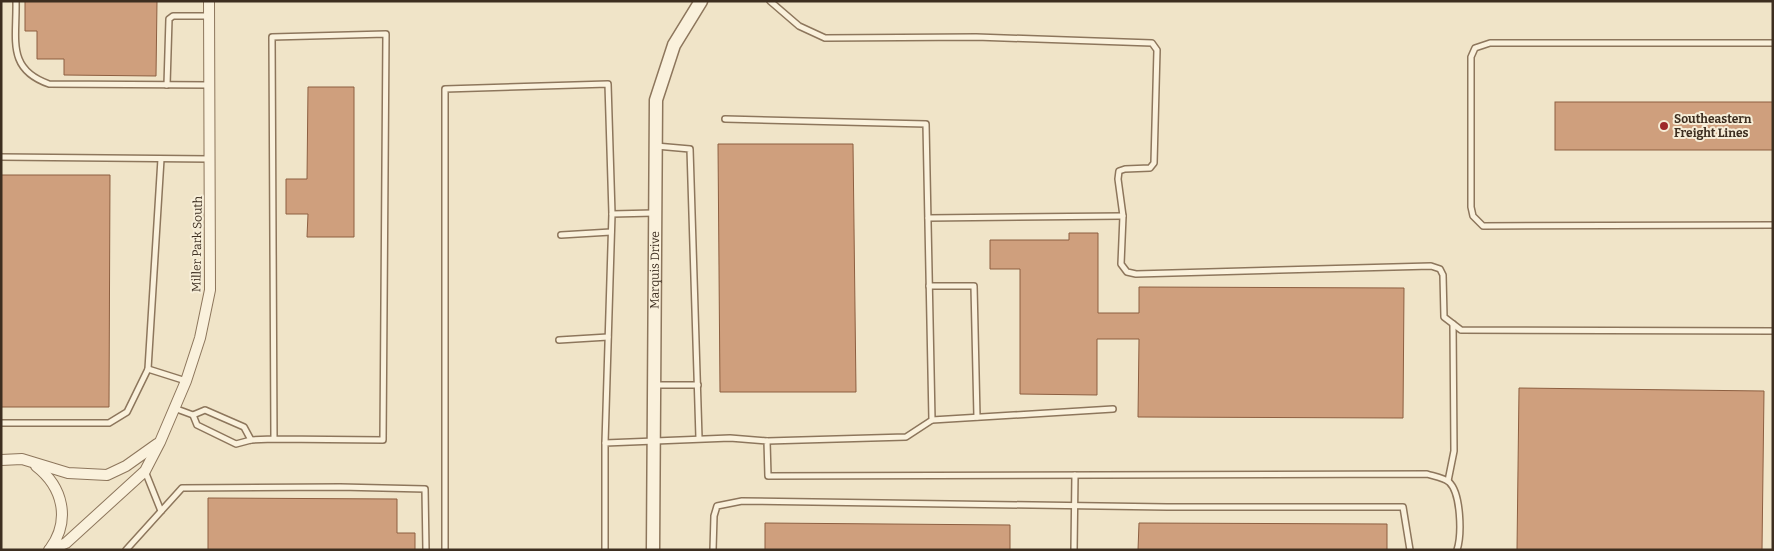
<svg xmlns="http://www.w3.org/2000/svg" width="1774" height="551" font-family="Bitter,serif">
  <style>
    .building { fill: #cf9f7d; stroke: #8d5f41 }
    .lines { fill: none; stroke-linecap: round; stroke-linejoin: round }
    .service-casing { stroke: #8d765c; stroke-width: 8 }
    .minor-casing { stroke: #8d765c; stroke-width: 12 }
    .tertiary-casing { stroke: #8d765c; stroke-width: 15 }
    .service { stroke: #faf1dc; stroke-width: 5 }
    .minor { stroke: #faf1dc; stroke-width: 10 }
    .tertiary { stroke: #faf1dc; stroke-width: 12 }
    .poi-dot { fill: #9e2a2b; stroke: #f7eed8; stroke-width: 2 }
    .labels { text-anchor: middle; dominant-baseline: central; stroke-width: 4; stroke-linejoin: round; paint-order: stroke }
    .poi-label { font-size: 12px; font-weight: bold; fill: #3d2e20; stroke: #f7eed8; text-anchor: start }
    .street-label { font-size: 12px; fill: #3d2e20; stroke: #f7eed8 }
  </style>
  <rect width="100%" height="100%" fill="#f0e4c8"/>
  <g class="building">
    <polygon points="25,1 157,1 156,76 64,75 64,59 37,59 37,31 25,31"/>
    <polygon points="308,87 354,87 354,237 307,237 308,214 286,214 286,179 307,179"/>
    <rect x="1555" y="102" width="218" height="48"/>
    <polygon points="718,144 853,144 856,392 720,392"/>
    <polygon points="1,175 110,175 109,407 1,407"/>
    <polygon points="1069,233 1098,233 1098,313 1139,313 1139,287 1404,288 1403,418 1138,417 1139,339 1097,339 1097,395 1020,394 1020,269 990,269 990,240 1069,240"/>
    <polygon points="1519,388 1764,391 1762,550 1517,550"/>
    <polygon points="208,498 397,499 397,533 415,533 415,550 208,550"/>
    <polygon points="765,523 1010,525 1010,550 765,550"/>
    <polygon points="1139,523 1387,524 1387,550 1138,550"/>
  </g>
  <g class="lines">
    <defs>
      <g id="service">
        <path d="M16,1c1,38 -10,68 33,83l160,1"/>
        <polyline points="770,1 799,26 825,38 976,37 1152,43 1157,50 1154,163 1150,168 1125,169 1119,171 1118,179 1123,216 1121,264 1127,272 1136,274 1431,266 1440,269 1443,275 1444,317 1461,330 1773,331"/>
        <polyline points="1773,43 1490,43 1475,48 1471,57 1471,207 1473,216 1483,226 1773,225"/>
        <polyline points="167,85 169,19 173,16 209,16"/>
        <polyline points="725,119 926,124 932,420 906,437 767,441"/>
        <polyline points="656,146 690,149 699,438"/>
        <polyline points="1,157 210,159"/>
        <polyline points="928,218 1123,216"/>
        <polyline points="561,235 611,232"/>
        <polyline points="929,286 974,286 977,417"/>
        <polyline points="559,340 608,337"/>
        <polyline points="148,369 186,381"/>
        <polyline points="656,385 698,385"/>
        <polyline points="174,408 193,415 205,410 244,427 251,440"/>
        <polyline points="193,415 197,425 236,444 251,440 274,439 383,440 386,34 272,37 274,439"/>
        <polyline points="932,420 1113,409"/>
        <polyline points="1,423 109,423 127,412 148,369 161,159"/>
        <polyline points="605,443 612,214 654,213"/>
        <polyline points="145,471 161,511"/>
        <polyline points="1448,481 1454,451 1453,324"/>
        <polyline points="126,550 182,488 340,487 425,489 426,550"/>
        <polyline points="445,550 445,89 608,84 612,214"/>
        <path d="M605,550v-107l125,-5 37,3 1,35 659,-2c6,2 17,4 22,8 12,11 13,52 8,68"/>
        <polyline points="713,550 714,516 717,506 742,501 1167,507 1403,507 1410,550"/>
        <polyline points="1074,550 1075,475"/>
      </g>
      <g id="minor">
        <polyline points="1,460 22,459 68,473 107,475 126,466 157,444"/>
        <path d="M36,466c27,21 35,54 14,83"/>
        <polyline points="49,550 66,543 145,471 160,442 186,381 200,338 210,290 209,1"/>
      </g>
      <g id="tertiary">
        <path id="s1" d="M653,550l3,-450 18,-55 27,-44"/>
      </g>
    </defs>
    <use href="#service" class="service-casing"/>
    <use href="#minor" class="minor-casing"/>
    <use href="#tertiary" class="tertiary-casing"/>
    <use href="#service" class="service"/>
    <use href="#minor" class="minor"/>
    <use href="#tertiary" class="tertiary"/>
  </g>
  <circle class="poi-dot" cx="1664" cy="126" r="5"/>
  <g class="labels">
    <g class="poi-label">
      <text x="1674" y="119">Southeastern<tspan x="1674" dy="14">Freight Lines</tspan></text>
    </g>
    <g class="street-label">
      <text transform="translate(197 244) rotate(-89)">Miller Park South</text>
      <text stroke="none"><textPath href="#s1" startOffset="280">Marquis Drive</textPath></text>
    </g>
  </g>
  <rect width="1774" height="551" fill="none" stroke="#3d2e20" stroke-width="5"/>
</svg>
